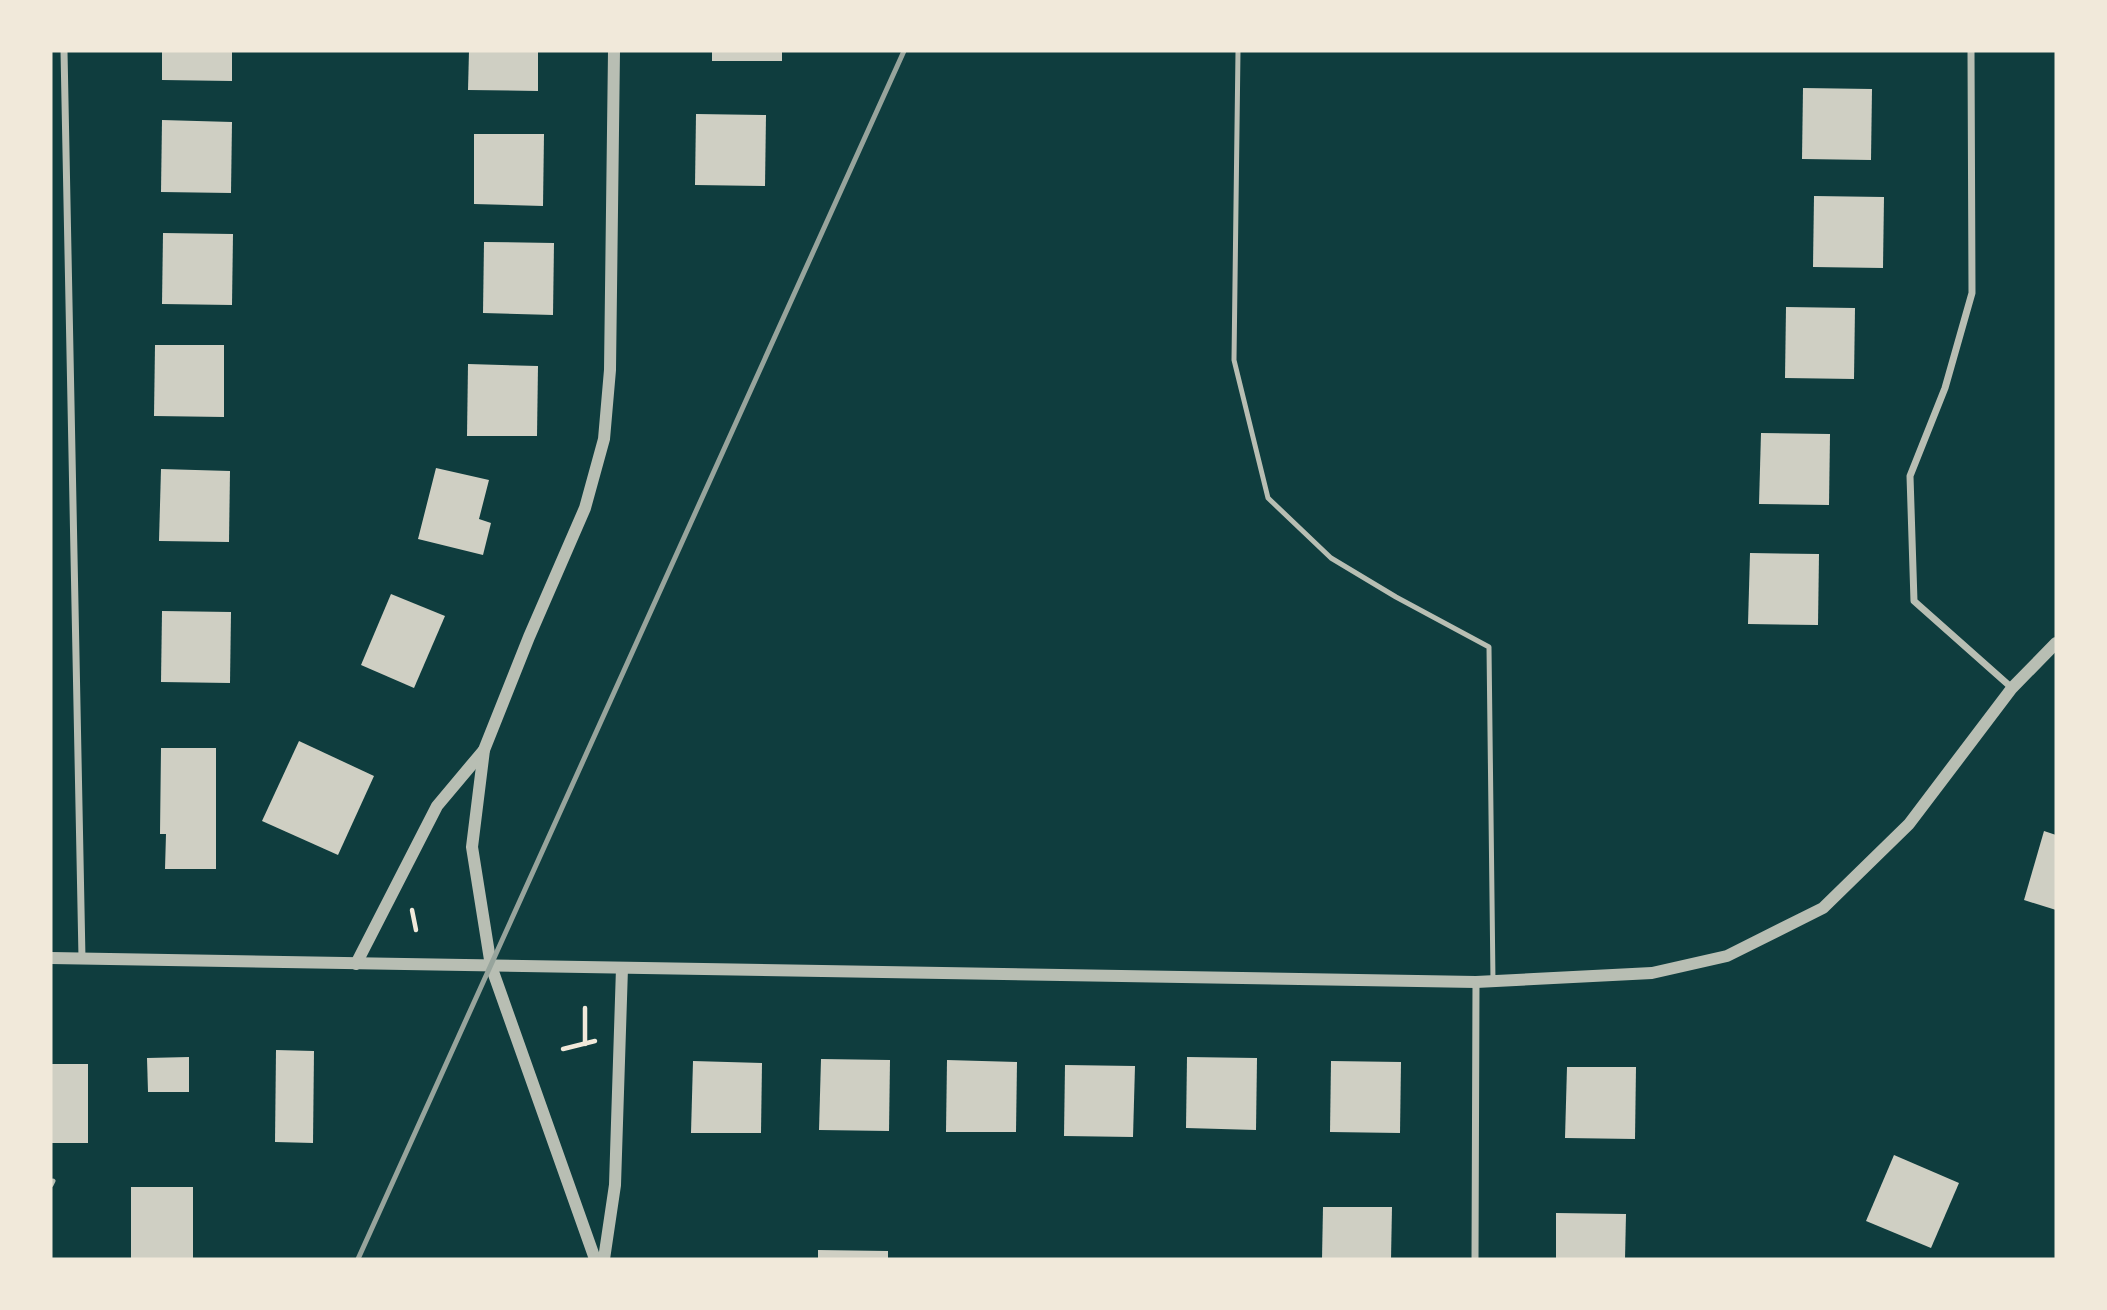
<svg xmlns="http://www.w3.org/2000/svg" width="2107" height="1310" font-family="'IBM Plex Serif',serif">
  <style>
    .building { fill: #cfcfc3 }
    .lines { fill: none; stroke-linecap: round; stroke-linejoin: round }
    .path { stroke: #f1e9da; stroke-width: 4.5 }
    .service { stroke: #b8beb3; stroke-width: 5 }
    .minor { stroke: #b8beb3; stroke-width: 7 }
    .tertiary { stroke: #b8beb3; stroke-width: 12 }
    .rail { stroke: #97a49c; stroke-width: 5 }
  </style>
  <rect width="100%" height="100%" fill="#0f3d3e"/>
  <g class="building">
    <polygon points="162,51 232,51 232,81 162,80"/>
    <polygon points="469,51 538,51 538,91 468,90"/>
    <rect x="712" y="51" width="70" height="10"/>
    <polygon points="1803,88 1872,89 1871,160 1802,159"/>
    <polygon points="696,114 766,115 765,186 695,185"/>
    <polygon points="162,120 232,122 231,193 161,192"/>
    <polygon points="474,134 544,134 543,206 474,204"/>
    <polygon points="1814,196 1884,197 1883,268 1813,267"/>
    <polygon points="163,233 233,234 232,305 162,304"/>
    <polygon points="484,242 554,243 553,315 483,313"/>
    <polygon points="1786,307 1855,308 1854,379 1785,378"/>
    <polygon points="155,345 224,345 224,417 154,416"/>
    <polygon points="468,364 538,366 537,436 467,436"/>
    <polygon points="1761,433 1830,434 1829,505 1759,504"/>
    <polygon points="436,468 489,480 479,519 491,523 483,555 418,539"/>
    <polygon points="161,469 230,471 229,542 159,541"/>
    <polygon points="1750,553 1819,554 1818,625 1748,624"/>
    <polygon points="391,594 445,616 414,688 361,665"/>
    <polygon points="162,611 231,612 230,683 161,682"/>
    <polygon points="299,741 374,776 338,855 262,821"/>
    <polygon points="161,748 216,748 216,869 165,869 166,834 160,834"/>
    <polygon points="2044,831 2056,835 2056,910 2024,900"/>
    <polygon points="276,1050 314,1051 313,1143 275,1142"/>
    <polygon points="189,1057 189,1092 148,1092 147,1058"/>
    <polygon points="1187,1057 1257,1058 1256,1130 1186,1128"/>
    <polygon points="821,1059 890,1060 889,1131 819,1130"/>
    <polygon points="947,1060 1017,1062 1016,1132 946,1132"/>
    <polygon points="693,1061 762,1063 761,1133 691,1133"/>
    <polygon points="1331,1061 1401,1062 1400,1133 1330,1132"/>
    <rect x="51" y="1064" width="37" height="79"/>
    <polygon points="1065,1065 1135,1066 1133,1137 1064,1136"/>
    <polygon points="1567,1067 1636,1067 1635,1139 1565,1138"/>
    <polygon points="1894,1155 1959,1183 1931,1248 1866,1221"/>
    <rect x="131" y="1187" width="62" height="72"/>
    <polygon points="1323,1207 1392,1207 1391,1259 1322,1259"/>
    <polygon points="1556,1213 1626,1214 1625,1259 1556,1259"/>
    <polygon points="818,1250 888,1251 888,1259 818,1259"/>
  </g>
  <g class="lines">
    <g class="path">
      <polyline points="412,910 416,930"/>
      <polyline points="585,1008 585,1044"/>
      <polyline points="563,1049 595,1041"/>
    </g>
    <g class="service">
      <polyline points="1238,51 1234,360 1268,498 1331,558 1396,597 1489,647 1493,981"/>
      <polyline points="51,1185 53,1181"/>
    </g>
    <g class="minor">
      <polyline points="64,51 82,958"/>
      <polyline points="1971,51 1972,293 1945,388 1910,476 1914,601 2012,688"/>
      <polyline points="1475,1259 1476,982"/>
    </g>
    <g class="tertiary">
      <polyline points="51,958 1476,982 1652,973 1727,956 1823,908 1909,824 2012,688 2056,643"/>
      <polyline points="356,964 437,806 484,750"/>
      <polyline points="595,1259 491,966 472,847 484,750 529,637 585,508 604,439 610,370 614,51"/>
      <polyline points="604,1259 615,1185 622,968"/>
    </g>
    <polyline class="rail" points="358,1259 904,51"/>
  </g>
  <rect width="2107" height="1310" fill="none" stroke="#f1e9da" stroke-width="105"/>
</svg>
